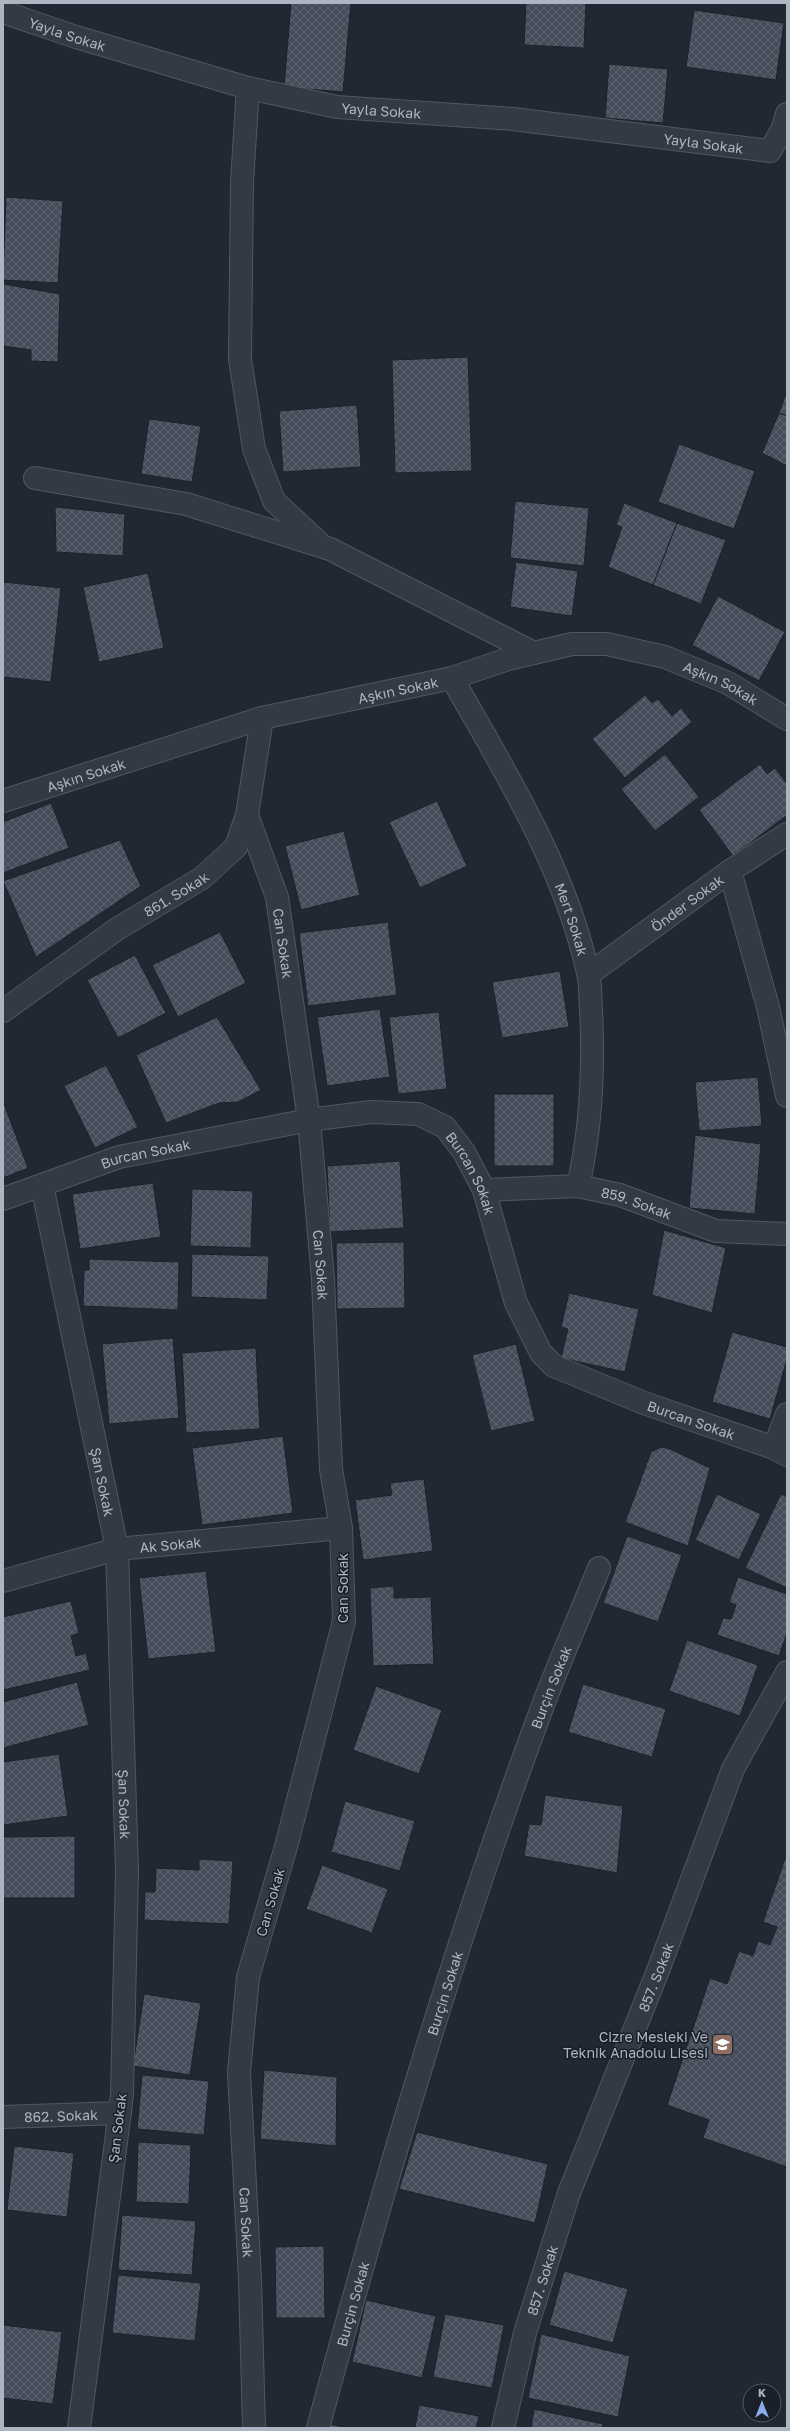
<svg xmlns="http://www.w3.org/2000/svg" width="790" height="2431" font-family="'Golos Text',sans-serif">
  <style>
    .building { fill: url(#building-cross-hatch); stroke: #1c212a }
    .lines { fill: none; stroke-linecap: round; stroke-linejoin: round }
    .street-casing { stroke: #525762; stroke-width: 24 }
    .street { stroke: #343a44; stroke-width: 22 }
    .labels { text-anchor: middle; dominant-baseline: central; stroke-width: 3; stroke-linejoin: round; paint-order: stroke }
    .street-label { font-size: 14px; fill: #aeb4c1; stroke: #1a1f28 }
    .poi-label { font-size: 14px; fill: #aeb4c1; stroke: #1a1f28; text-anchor: end }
  </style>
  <defs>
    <pattern id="building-cross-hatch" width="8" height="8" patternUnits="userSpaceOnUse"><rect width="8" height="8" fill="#454d5a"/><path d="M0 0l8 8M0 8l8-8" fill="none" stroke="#5d6470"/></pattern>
  </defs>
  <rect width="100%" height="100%" fill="#212833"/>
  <g class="building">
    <polygon points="291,3 351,3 343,92 284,87"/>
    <polygon points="526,3 586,3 584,48 524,45"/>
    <polygon points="694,10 784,23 776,80 686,67"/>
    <polygon points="609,64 668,69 663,123 605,118"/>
    <polygon points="6,197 63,201 58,283 3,280"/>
    <polygon points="3,284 60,294 58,362 31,361 31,350 3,346"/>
    <polygon points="468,357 472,471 395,473 392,360"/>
    <polygon points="787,391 787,416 779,413"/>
    <polygon points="357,405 361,467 283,472 279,411"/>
    <polygon points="779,413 787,416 787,466 762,453"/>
    <polygon points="149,419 201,426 192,482 141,474"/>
    <polygon points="679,444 755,471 734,529 658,502"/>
    <polygon points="515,501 589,508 584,566 510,558"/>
    <polygon points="624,503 677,523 653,585 608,567 622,527 616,525"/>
    <polygon points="55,507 125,514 123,556 56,552"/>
    <polygon points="677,523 726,540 701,604 653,585"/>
    <polygon points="516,562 578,571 572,616 510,607"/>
    <polygon points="148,573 164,648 99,662 83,587"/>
    <polygon points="3,582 61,588 51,682 3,677"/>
    <polygon points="718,596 785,632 759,681 692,645"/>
    <polygon points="645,695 652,703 658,699 672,716 681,708 692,722 625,778 592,739"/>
    <polygon points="665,754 699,797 655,831 621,789"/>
    <polygon points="760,764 767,774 775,768 787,784 787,815 733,856 699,810"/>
    <polygon points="437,801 467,866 420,888 389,822"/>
    <polygon points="51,803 69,848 3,873 3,822"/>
    <polygon points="344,831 360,895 301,910 285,846"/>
    <polygon points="120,840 141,886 36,957 3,881"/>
    <polygon points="388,922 397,995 308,1006 299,933"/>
    <polygon points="220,932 246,983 178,1017 152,965"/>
    <polygon points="135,955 166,1013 118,1038 87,980"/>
    <polygon points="560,971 569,1027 502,1038 492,982"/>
    <polygon points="380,1009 390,1077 327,1086 317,1017"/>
    <polygon points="439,1012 447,1089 398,1094 389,1017"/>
    <polygon points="217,1017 261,1090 238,1102 219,1103 166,1123 136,1055"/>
    <polygon points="106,1065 138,1127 95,1148 64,1086"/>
    <polygon points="758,1077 762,1126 699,1131 695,1082"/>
    <rect x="494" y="1094" width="60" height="72"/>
    <polygon points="3,1101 28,1168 3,1178"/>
    <polygon points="695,1135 761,1144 755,1214 689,1208"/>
    <polygon points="400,1161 404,1228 330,1232 327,1166"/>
    <polygon points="153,1183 161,1237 80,1249 72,1194"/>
    <polygon points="192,1189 253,1191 251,1248 190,1246"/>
    <polygon points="664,1230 726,1248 712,1313 652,1295"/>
    <polygon points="404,1242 405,1308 337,1309 336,1243"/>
    <polygon points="192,1254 269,1256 267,1300 191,1297"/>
    <polygon points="89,1259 179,1262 178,1310 83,1306 84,1270 89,1270"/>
    <polygon points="569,1293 639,1309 625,1372 561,1358 568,1329 561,1327"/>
    <polygon points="732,1332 787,1347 787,1359 770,1419 712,1402"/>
    <polygon points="173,1338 179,1418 109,1424 102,1344"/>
    <polygon points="516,1344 535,1421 491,1431 472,1355"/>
    <polygon points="256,1348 260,1429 186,1433 182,1353"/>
    <polygon points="283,1436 293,1513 202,1525 192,1448"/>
    <polygon points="661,1447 670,1449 710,1468 688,1546 625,1522 651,1452"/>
    <polygon points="424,1479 433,1551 363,1560 355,1500 392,1495 390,1483"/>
    <polygon points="717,1494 761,1514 739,1560 695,1540"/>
    <polygon points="781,1494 787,1497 787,1588 745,1568"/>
    <polygon points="627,1536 682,1555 658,1622 603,1603"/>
    <polygon points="206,1571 216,1652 148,1659 139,1578"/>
    <polygon points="738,1577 787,1594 787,1633 779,1656 717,1635 723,1618 731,1619 736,1605 729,1602"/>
    <polygon points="394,1586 394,1598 431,1597 434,1664 373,1666 370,1588"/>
    <polygon points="71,1601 79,1633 71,1636 76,1656 86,1653 90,1670 3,1690 3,1617"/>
    <polygon points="687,1640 758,1665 740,1716 669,1691"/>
    <polygon points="77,1682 89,1725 3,1748 3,1702"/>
    <polygon points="583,1684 666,1709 652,1757 568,1732"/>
    <polygon points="376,1686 442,1710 419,1774 353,1750"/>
    <polygon points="59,1754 68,1816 3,1825 3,1762"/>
    <polygon points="545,1795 623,1806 617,1873 524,1856 529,1824 541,1825"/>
    <polygon points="345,1801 415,1821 400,1871 331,1852"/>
    <polygon points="75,1836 75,1898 3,1898 3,1837"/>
    <polygon points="787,1853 787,2167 703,2138 709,2120 667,2105 710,1978 727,1984 739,1951 753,1956 758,1941 770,1945 777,1927 763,1922"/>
    <polygon points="199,1859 233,1861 229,1924 144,1920 145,1892 155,1892 156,1868 199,1870"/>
    <polygon points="322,1865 388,1889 372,1933 306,1909"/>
    <polygon points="144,1994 201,2003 190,2075 133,2066"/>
    <polygon points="264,2070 337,2077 336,2146 260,2139"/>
    <polygon points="142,2075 209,2081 204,2135 137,2129"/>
    <polygon points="417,2132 548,2164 535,2223 399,2189"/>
    <polygon points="138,2142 191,2145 189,2204 136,2202"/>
    <polygon points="14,2146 74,2153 67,2217 7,2210"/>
    <polygon points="122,2215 196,2221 192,2275 118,2270"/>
    <polygon points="324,2246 325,2318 276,2318 275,2247"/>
    <polygon points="564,2271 628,2289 613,2343 549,2325"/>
    <polygon points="118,2275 201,2283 195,2341 112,2333"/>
    <polygon points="366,2300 436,2316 422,2378 352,2362"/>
    <polygon points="445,2314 504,2325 492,2388 433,2377"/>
    <polygon points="3,2325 62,2332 53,2404 3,2398"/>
    <polygon points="541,2334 630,2356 618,2417 528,2398"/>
    <polygon points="419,2405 479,2416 476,2428 415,2428"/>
    <polygon points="534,2409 603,2424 602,2428 531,2428"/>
    <polygon points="330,2424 347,2428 329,2428"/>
  </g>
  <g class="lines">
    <defs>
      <g id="street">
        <path id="s1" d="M3,12l73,25 172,51 89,19 176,12 257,32 12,-21 5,-16"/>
        <polyline points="248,88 242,181 240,359 254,449 274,501 319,543"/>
        <polyline points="35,478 186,504 330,549 534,653"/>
        <path id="s2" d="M452,678c53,94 113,189 136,295 3,12 2,25 3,36 3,58 0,120 -13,177"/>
        <path id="s3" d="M3,801l259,-83 190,-40 56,-19 64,-15h35l58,13 63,26 59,36"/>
        <path id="s4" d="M247,815l30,82 32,223 14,159 8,190 10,59 3,93 -57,222 -39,134 -9,95 11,207 4,149"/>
        <polyline points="730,871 768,1007 787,1096"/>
        <path id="s5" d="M589,974l141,-103 57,-37"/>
        <path id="s6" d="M3,1011l114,-82 85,-51 34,-31 11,-32 15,-97"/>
        <path id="s7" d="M42,1185l75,364 10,322 -5,224 -43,333"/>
        <path id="s8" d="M484,1190l94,-4 42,9 96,36 71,3"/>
        <path id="s9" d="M3,1199l116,-42 190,-37 62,-8 47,2 27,13 19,25 20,38 32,113 25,50 13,13 90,37 130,45 13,7"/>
        <polyline points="774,1448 787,1414"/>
        <path id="s10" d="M3,1581l114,-32 224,-21"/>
        <path id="s11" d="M3,2117l117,-4"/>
        <path id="s12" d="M318,2428c64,-237 133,-474 218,-704 19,-53 42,-104 63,-156"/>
        <path id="s13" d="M503,2428l22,-95 44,-140 90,-225 74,-199 54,-97"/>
      </g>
    </defs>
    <use href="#street" class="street-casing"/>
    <use href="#street" class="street"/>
  </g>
  <defs>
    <symbol id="school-square" viewBox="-11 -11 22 22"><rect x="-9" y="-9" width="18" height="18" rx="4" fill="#8d6e63" stroke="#1a1f28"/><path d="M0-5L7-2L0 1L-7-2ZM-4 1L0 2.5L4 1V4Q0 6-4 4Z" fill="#fff"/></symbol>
  </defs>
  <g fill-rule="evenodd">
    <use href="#school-square" x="710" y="2032" width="25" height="25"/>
  </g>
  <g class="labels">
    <g class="street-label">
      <text stroke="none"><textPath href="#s1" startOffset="68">Yayla Sokak</textPath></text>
      <text stroke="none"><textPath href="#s1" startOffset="392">Yayla Sokak</textPath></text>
      <text stroke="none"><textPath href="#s1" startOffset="716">Yayla Sokak</textPath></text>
      <text stroke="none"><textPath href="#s3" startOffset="747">Aşkın Sokak</textPath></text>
      <text stroke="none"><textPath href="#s3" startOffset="411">Aşkın Sokak</textPath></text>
      <text stroke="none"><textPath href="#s3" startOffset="87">Aşkın Sokak</textPath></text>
      <text stroke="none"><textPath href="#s6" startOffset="209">861. Sokak</textPath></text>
      <text stroke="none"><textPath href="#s5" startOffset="121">Önder Sokak</textPath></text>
      <text stroke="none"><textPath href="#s2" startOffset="270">Mert Sokak</textPath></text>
      <text stroke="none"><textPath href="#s4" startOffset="134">Can Sokak</textPath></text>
      <text stroke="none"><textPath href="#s9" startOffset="150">Burcan Sokak</textPath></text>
      <text stroke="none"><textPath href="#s9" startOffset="510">Burcan Sokak</textPath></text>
      <text stroke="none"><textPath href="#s8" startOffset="155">859. Sokak</textPath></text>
      <text stroke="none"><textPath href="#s4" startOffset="458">Can Sokak</textPath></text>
      <text stroke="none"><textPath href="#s9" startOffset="870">Burcan Sokak</textPath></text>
      <text stroke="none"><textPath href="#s7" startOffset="303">Şan Sokak</textPath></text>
      <text stroke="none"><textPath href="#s10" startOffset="172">Ak Sokak</textPath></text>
      <text transform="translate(342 1588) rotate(-90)">Can Sokak</text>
      <text stroke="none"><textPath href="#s12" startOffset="777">Burçin Sokak</textPath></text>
      <text stroke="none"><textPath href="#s7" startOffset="627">Şan Sokak</textPath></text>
      <text transform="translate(270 1902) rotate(-74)">Can Sokak</text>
      <text stroke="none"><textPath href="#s13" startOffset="477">857. Sokak</textPath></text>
      <text stroke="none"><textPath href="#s12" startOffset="453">Burçin Sokak</textPath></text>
      <text stroke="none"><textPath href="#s11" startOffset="58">862. Sokak</textPath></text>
      <text transform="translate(117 2128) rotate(-83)">Şan Sokak</text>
      <text stroke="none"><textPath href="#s4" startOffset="1430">Can Sokak</textPath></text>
      <text stroke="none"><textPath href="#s13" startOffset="153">857. Sokak</textPath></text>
      <text stroke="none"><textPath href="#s12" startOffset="129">Burçin Sokak</textPath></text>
    </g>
    <g class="poi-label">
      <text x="708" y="2036">Cizre Mesleki Ve<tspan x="708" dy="16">Teknik Anadolu Lisesi</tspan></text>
    </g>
  </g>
  <rect width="790" height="2431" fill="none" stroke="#aeb4c1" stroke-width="8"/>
  <g transform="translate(762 2403)"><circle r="19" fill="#1a1f28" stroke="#555b65"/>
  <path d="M0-3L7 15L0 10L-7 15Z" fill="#8aaaeb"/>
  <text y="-6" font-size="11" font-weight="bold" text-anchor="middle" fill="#aeb4c1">K</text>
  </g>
</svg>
